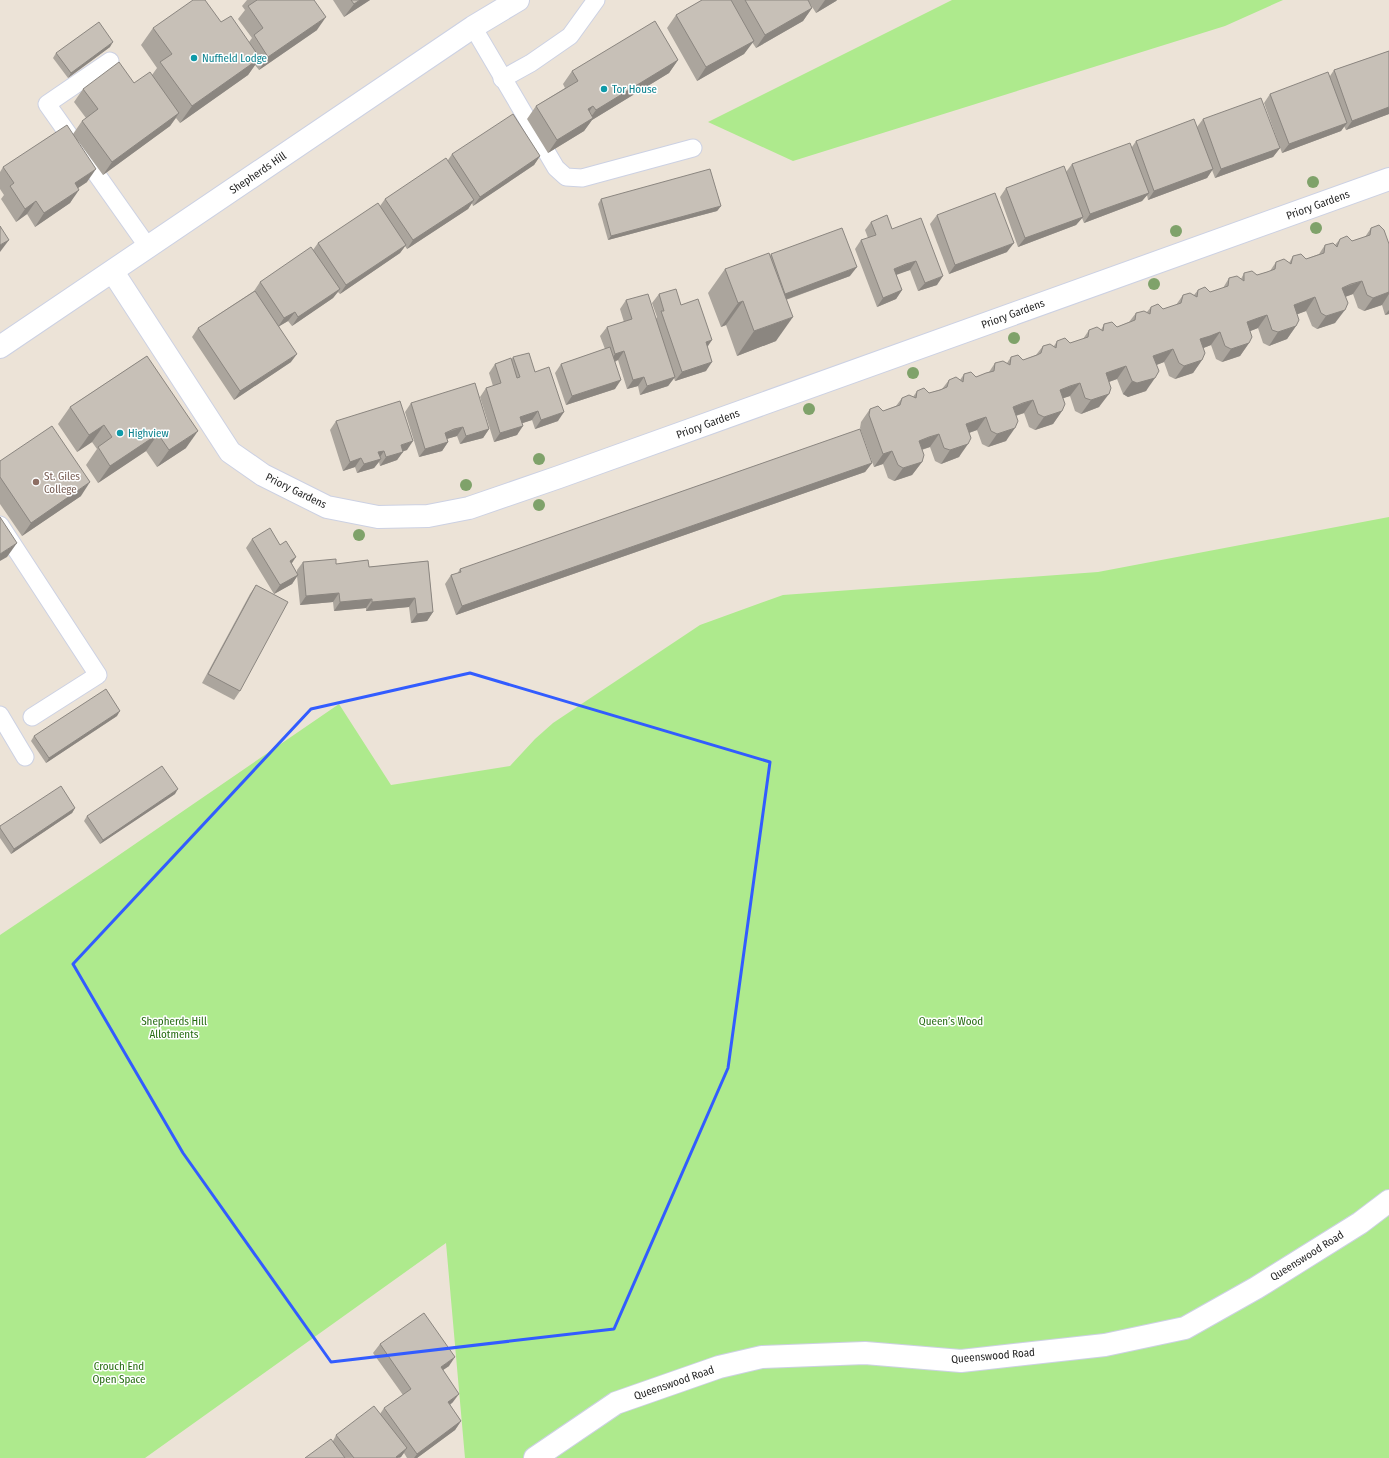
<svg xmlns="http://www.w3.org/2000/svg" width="1389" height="1458" font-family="'Fira Sans Condensed',sans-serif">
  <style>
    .green { fill: #aeea8d }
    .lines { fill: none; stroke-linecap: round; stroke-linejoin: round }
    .service-casing { stroke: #ccd1e3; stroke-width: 19 }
    .minor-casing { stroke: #ccd1e3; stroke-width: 24 }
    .tertiary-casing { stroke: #ccd1e3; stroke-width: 24 }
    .service { stroke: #fff; stroke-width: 17 }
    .minor { stroke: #fff; stroke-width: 22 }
    .tertiary { stroke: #fff; stroke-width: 22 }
    .tree { fill: #7fa26a }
    .wall { fill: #aba59d }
    .shaded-wall { fill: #8b8680 }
    .building { fill: #c7c0b7; stroke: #8b8680 }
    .marked { fill: none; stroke: #325cff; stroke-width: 3; stroke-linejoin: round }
    .culture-dot { fill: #0f9aa8; stroke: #fff; stroke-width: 1.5 }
    .education-dot { fill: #8d6e63; stroke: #fff; stroke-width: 1.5 }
    .labels { text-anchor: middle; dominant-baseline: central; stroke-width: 3; stroke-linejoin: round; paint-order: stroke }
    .culture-label { font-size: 11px; fill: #0d838f; stroke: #fff; text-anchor: start }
    .street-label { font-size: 11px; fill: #282828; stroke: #fff }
    .education-label { font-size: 11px; fill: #785e54; stroke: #fff; text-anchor: start }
    .park-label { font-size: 11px; fill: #266c11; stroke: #fff }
  </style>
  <rect width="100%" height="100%" fill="#ece3d7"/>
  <g class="green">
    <polygon points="952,0 1283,0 1225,26 793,161 708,122"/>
    <polygon points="1389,517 1389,1458 465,1458 446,1243 145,1458 0,1458 0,935 103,866 339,704 391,785 510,766 535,739 553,723 700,625 783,595 1098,572"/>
  </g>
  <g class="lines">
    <defs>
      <g id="service">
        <polyline points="473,27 556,168 566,177 582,178 693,148"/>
        <polyline points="110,61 47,104 148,247"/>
        <polyline points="502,79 531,63 570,36 596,0"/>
        <polyline points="0,525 98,675 32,717"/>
        <polyline points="0,715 25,757"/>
      </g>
      <g id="minor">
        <polyline points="113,272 230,452 263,475 327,507 378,517 428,516 469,508 559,477 1389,179"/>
        <polyline points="535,1458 616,1403 719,1367 762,1357 865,1353 961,1361 1105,1345 1185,1328 1256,1288 1360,1223 1389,1201"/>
      </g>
      <polyline id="tertiary" points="0,347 473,27 518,0"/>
    </defs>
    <use href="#service" class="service-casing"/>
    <use href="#minor" class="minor-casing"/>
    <use href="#tertiary" class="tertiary-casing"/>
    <use href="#service" class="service"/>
    <use href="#minor" class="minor"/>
    <use href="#tertiary" class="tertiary"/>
  </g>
  <g class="tree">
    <circle cx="1313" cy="182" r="6"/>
    <circle cx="1316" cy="228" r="6"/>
    <circle cx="1176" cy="231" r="6"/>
    <circle cx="1154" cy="284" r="6"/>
    <circle cx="1014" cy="338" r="6"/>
    <circle cx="913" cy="373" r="6"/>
    <circle cx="809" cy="409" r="6"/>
    <circle cx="539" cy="459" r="6"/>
    <circle cx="466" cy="485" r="6"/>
    <circle cx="539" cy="505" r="6"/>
    <circle cx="359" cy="535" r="6"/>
  </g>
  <g class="wall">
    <polygon points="247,0 314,0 317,30 259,70 255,65 248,75 180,123 176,118 170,126 103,175 78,141 87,182 78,188 70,203 35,227 27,214 16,222 1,199 4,195 0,189 0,172 3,167 73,134 82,121 86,118 74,102 83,89 134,83 152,75 157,68 141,45 153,28 221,22 249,42 252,38 238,19 245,10 242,6"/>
    <polygon points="333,0 370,0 344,17"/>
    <polygon points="702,0 837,0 836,1 816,13 809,2 812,8 803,21 756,48 752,42 744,54 697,81 667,28 676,15"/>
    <polygon points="110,47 68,78 53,58 56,53"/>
    <polygon points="1389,51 1389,114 1346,130 1344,126 1341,131 1282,153 1264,103 1270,94 1330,76 1334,70"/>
    <polygon points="678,60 669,73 592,120 584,131 548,153 527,119 536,106 565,88 563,84 572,71"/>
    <polygon points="1203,119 1280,148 1273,157 1215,178 1212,170 1207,178 1148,200 1147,195 1142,201 1084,223 1082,218 1076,225 1018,247 1000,197 1006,188 1066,172 1072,164 1132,147 1136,141 1197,127"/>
    <polygon points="452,154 540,156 534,165 473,206 472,203 468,209 407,249 405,246 400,253 340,294 338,292 333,298 292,326 288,321 279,326 291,362 234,400 192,337 198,328 254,291 260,282 313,250 318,243 380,206 385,199 448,160"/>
    <polygon points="601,199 721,206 717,211 608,240 598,204"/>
    <polygon points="937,215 1007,252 949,274 930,224"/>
    <polygon points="871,222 892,229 937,285 918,291 910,270 896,274 902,290 896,299 877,307 855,249 861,240 868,238 865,230"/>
    <polygon points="1371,228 1389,244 1389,314 1385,315 1382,305 1364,311 1358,308 1353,294 1345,297 1335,323 1317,329 1312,326 1306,311 1297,314 1296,326 1287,339 1269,346 1263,343 1258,328 1250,331 1249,343 1240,356 1222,362 1216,359 1211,345 1203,348 1202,360 1193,373 1175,379 1169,376 1164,362 1156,365 1146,391 1128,397 1123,394 1117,379 1109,382 1099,407 1081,414 1075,411 1070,396 1063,398 1062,411 1053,424 1035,430 1029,427 1024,413 1016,416 1006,441 988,447 982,444 977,430 969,433 959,457 941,464 935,461 930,447 922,450 922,462 912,475 894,481 888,478 883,464 874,467 860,428 861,422 870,409 883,411 896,406 902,398 913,397 917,391 929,393 942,389 949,380 960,380 964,374 976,377 989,372 995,363 1007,363 1011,357 1023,360 1036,355 1043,346 1054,346 1057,341 1070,343 1083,339 1089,330 1101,330 1104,324 1117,327 1129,322 1136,313 1147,312 1151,307 1163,309 1176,305 1183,295 1194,295 1198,290 1210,292 1223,288 1229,278 1241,279 1244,273 1257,275 1270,271 1276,262 1289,263 1293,256 1306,259 1319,254 1325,245 1335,245 1340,239 1352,241 1365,237"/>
    <polygon points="771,254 850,276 786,300 776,341 737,356 726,325 721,327 708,293 725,269 770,256"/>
    <polygon points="659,294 681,305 707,346 706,371 675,381 674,378 668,386 640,395 638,386 627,389 618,360 615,362 615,389 566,405 555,373 561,364 605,349 600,336 607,327 624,322 620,309 626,300 656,319 657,317 652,303"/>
    <polygon points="147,356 186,448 157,467 146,451 98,483 86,465 97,449 92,442 77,452 58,424 70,407"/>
    <polygon points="513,357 535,372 558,421 535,429 532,420 522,423 517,435 494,442 480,397 486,388 493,386 489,373 495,364 511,360"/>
    <polygon points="411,403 489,429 483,438 460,444 457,436 447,439 448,442 442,451 419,457 405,412"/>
    <polygon points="336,421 407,450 403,451 397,460 380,466 379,462 374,468 357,473 355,467 343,471 330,430"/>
    <polygon points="0,461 81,496 22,536 0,504"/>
    <polygon points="872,463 865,472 456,615 445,584 451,575 457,574 460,569"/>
    <polygon points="252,539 292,564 297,573 297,570 303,562 336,564 369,567 428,561 433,612 427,621 411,623 409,607 366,611 366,608 334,611 333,602 300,605 297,576 292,584 274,594 246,548"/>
    <polygon points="256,585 240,691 234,700 202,683 250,594"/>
    <polygon points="117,716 46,763 31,741 34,736"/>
    <polygon points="175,794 100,844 84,821 87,816"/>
    <polygon points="75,808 72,813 11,854 0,838 0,826"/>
    <polygon points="380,1344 449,1366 443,1370 453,1402 450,1405 461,1421 455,1430 417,1458 407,1458 404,1453 400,1458 305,1458 333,1441 336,1435 380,1414 384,1408 403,1395 373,1353"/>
  </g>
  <g class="shaded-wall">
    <polygon points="360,0 370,0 344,17 354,4"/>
    <polygon points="825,0 837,0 836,1 816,13"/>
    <polygon points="812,8 803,21 756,48 765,35"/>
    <polygon points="326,17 317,30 259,70 268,57"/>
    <polygon points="754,41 744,54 697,81 706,67"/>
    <polygon points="113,42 110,47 68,78 71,73"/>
    <polygon points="260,58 248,75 180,123 192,106"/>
    <polygon points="678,60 669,73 592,120 584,131 548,153 557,140 588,121 596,110"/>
    <polygon points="593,106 584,119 588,109"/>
    <polygon points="1389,107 1389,114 1346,130 1352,121"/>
    <polygon points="179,113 170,126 103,175 112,162"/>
    <polygon points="1347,123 1341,131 1282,153 1289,144"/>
    <polygon points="1280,148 1273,157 1215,178 1221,169"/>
    <polygon points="540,156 534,165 473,206 480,197"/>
    <polygon points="96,169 87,182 66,196 75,183"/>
    <polygon points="1213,169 1207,178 1148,200 1154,191"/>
    <polygon points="79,190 70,203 35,227 44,213"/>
    <polygon points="1149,193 1142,201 1084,223 1090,214"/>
    <polygon points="474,200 468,209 407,249 413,240"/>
    <polygon points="36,201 27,214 16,222 25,209"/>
    <polygon points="721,206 717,211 608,240 611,236"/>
    <polygon points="1083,217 1076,225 1018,247 1025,238"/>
    <polygon points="9,240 0,252 0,245"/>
    <polygon points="1014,243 1007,252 949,274 955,265"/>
    <polygon points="406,245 400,253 340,294 346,285"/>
    <polygon points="916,261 910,270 888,278 894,269"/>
    <polygon points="857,267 850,276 779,302 785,294"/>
    <polygon points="943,276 937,285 918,291 925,283"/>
    <polygon points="1362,281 1353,294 1342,298 1342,288"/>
    <polygon points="340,289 333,298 292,326 298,317"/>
    <polygon points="902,290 896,299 877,307 883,298"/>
    <polygon points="1389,292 1389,294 1382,305 1364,311 1373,298"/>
    <polygon points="1315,297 1306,311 1285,319 1294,305"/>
    <polygon points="743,301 726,325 721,327 738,303"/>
    <polygon points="1345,310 1335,323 1317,329 1326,316"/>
    <polygon points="1389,310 1389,314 1385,315"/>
    <polygon points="295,312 288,321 278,327 284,318"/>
    <polygon points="1267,315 1258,328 1248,332 1247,322"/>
    <polygon points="793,317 776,341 737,356 754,331"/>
    <polygon points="1296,326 1287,339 1269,346 1278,332"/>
    <polygon points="1220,332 1211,345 1191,353 1200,339"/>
    <polygon points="712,340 706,349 706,342"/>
    <polygon points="1249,343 1240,356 1222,362 1231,349"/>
    <polygon points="1173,349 1164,362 1144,370 1153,356"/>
    <polygon points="624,351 618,360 609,363 615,354"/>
    <polygon points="297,354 291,362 234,400 240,391"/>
    <polygon points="1202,360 1193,373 1175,379 1184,366"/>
    <polygon points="712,362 706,371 675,381 682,372"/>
    <polygon points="1126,366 1117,379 1097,386 1106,373"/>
    <polygon points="644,377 638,386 627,389 633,380"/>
    <polygon points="675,377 668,386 640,395 647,386"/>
    <polygon points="1155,378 1146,391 1128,397 1123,394 1132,381"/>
    <polygon points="621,380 615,389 566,405 572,396"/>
    <polygon points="1080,383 1070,396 1061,399 1060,390"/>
    <polygon points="1109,394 1099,407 1081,414 1091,400"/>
    <polygon points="1033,400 1024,413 1014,416 1013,407"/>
    <polygon points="538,411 532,420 514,426 520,417"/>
    <polygon points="1062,411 1053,424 1035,430 1044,417"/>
    <polygon points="564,412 558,421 535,429 541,420"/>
    <polygon points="986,417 977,430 957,437 966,424"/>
    <polygon points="104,425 92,442 77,452 89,435"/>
    <polygon points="523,426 517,435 494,442 500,433"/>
    <polygon points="463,427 457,436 439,441 445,433"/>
    <polygon points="1015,428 1006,441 988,447 997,434"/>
    <polygon points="489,429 483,438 460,444 466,436"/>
    <polygon points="198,431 186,448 157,467 169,450"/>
    <polygon points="158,434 146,451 98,483 110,466"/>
    <polygon points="939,434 930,447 920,450 919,441"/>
    <polygon points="413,441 407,450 395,454 401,445"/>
    <polygon points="448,442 442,451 419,457 425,449"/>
    <polygon points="968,444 959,457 941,464 950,450"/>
    <polygon points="384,451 378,460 381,459 374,468 357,473 364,464 378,452"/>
    <polygon points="892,451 883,464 874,467 883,454"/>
    <polygon points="403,452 397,460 380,466 386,457"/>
    <polygon points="361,458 355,467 343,471 350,462"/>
    <polygon points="922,462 912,475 894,481 903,468"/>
    <polygon points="872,463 865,472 456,615 462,606"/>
    <polygon points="90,482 81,496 22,536 31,523"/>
    <polygon points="17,543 7,557 0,561 0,554"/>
    <polygon points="296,557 290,566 290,561"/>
    <polygon points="298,575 292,584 274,594 280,585"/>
    <polygon points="339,593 333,602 300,605 306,596"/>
    <polygon points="415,598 409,607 366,611 372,602"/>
    <polygon points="372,599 366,608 334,611 340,602"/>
    <polygon points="433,612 427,621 411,623 417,614"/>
    <polygon points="120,711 117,716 46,763 49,758"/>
    <polygon points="178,789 175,794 100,844 103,840"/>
    <polygon points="75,808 72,813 11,854 14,849"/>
    <polygon points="455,1357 449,1366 434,1376 441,1367"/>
    <polygon points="459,1394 453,1402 441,1411 448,1402"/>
    <polygon points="461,1421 455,1430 417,1458 414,1458 417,1454"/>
    <polygon points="407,1448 401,1457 396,1458 396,1457"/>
  </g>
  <g class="building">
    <polygon points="193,0 205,0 221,22 231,16 260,58 192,106 160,62 172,54 153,28"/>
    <polygon points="256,0 314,0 326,17 268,57 254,35 263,28 248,6 257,0"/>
    <polygon points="351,0 360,0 354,4"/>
    <polygon points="702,0 731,0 754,41 706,67 676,15"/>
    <polygon points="745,0 808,0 812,8 765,35"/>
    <polygon points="655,21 678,60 596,110 593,106 588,109 593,118 557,140 536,106 578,81 572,71"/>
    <polygon points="99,22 113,42 71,73 56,53"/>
    <polygon points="1389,51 1389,107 1352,121 1334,70"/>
    <polygon points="119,62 134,83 150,72 179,113 112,162 82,121 98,109 83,89"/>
    <polygon points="1328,72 1347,123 1289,144 1270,94"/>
    <polygon points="1261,98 1280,148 1221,169 1203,119"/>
    <polygon points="513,114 540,156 480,197 452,154"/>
    <polygon points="1194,119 1213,169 1154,191 1136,141"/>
    <polygon points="67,125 96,169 75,183 79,190 44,213 36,201 25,209 10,186 14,183 3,167"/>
    <polygon points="1130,143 1149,193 1090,214 1072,164"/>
    <polygon points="446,158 474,200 413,240 385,199"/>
    <polygon points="1064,166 1083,217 1025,238 1006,188"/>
    <polygon points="710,169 721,206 611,236 601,199"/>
    <polygon points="995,193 1014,243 955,265 937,215"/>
    <polygon points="378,203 406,245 346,285 318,243"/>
    <polygon points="887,215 892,229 921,218 943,276 925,283 916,261 906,264 894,269 902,290 883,298 861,240 876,235 871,222"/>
    <polygon points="1379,225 1384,230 1389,244 1389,292 1373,298 1367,295 1362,281 1351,284 1342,288 1348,303 1345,310 1326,316 1321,313 1315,297 1294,305 1299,320 1296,326 1278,332 1272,330 1267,315 1258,318 1247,322 1252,337 1249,343 1231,349 1225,346 1220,332 1210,336 1200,339 1205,353 1202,360 1184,366 1179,363 1173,349 1153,356 1159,371 1155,378 1137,383 1132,381 1126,366 1106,373 1111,388 1109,394 1091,400 1085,398 1080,383 1070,386 1060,390 1065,404 1062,411 1044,417 1038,414 1033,400 1023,403 1013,407 1018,421 1015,428 997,434 991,431 986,417 977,420 966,424 971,438 968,444 950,450 944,448 939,434 929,437 919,441 924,455 922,462 903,468 898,465 892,451 883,454 869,415 870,409 878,406 883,411 897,406 900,405 902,398 909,395 916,398 917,391 924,388 929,393 940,390 947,387 949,380 956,377 963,382 964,374 971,372 976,377 986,373 994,371 995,363 1003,361 1010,365 1011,357 1018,355 1023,360 1037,355 1041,353 1043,346 1050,344 1056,348 1057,341 1065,338 1070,343 1088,337 1089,330 1097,327 1103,331 1104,324 1112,322 1117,327 1135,320 1136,313 1144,311 1150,314 1151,307 1158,304 1163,309 1181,303 1183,295 1190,293 1197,297 1198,290 1205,287 1210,292 1228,286 1229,278 1237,276 1244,281 1244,273 1252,271 1257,275 1267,272 1275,269 1276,262 1284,259 1291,264 1293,256 1301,254 1306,259 1324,253 1325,245 1333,243 1337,247 1340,239 1347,236 1352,241 1370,235 1371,228"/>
    <polygon points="0,226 9,240 0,245"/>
    <polygon points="842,228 857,267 785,294 771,254"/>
    <polygon points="311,247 340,289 298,317 295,312 284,318 260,282"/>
    <polygon points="769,253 793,317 754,331 743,301 738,303 725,269"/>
    <polygon points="676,289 681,305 698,299 712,340 706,342 712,362 682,372 661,311 664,311 659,294"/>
    <polygon points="255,291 297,354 240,391 198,328"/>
    <polygon points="648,294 675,377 647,386 644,377 633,380 624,351 615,354 607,327 632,319 626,300"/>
    <polygon points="610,347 621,380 572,396 561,364"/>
    <polygon points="529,353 535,372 549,367 564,412 541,420 538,411 520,417 523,426 500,433 486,388 501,383 495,364 511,358 517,378 520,377 513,357"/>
    <polygon points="147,356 198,431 169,450 158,434 110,466 98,447 112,437 104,425 89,435 70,407"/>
    <polygon points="475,383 489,429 466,436 463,427 454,429 445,433 448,442 425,449 411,403"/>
    <polygon points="400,401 413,441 401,445 403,452 386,457 384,451 378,452 381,459 364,464 361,458 350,462 336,421"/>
    <polygon points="52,426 90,482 31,523 0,477 0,461"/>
    <polygon points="860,429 872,463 462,606 451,575 461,572 460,569"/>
    <polygon points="0,517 17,543 0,554"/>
    <polygon points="270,528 280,545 286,541 296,557 290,561 298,575 280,585 252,539"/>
    <polygon points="336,559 336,564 368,560 369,567 428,561 433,612 417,614 415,598 372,602 372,599 340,602 339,593 306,596 303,562"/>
    <polygon points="256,585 288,602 240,691 208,674"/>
    <polygon points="106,689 120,711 49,758 34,736"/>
    <polygon points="162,766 178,789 103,840 87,816"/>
    <polygon points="61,786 75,808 14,849 0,828 0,826"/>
    <polygon points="424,1313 455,1357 441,1367 459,1394 448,1402 461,1421 417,1454 384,1408 411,1389 380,1344"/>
    <polygon points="374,1406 407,1448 396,1457 398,1458 354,1458 336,1435"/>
    <polygon points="331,1439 345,1458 305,1458"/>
  </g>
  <path class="marked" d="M470,673l300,89 -42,306 -114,261 -283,33 -148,-209 -110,-189 238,-255z"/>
  <g class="culture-dot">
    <circle cx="194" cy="58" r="4"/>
    <circle cx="604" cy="89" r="4"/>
    <circle cx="120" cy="433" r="4"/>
  </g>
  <circle class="education-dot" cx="36" cy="482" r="4"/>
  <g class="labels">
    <g class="culture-label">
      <text x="202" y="58">Nuffield Lodge</text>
      <text x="612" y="89">Tor House</text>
      <text x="128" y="433">Highview</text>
    </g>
    <g class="street-label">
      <text transform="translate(258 173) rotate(-34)">Shepherds Hill</text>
      <text transform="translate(1318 205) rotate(-20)">Priory Gardens</text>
      <text transform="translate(1013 314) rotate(-20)">Priory Gardens</text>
      <text transform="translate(708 424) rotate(-20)">Priory Gardens</text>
      <text transform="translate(296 491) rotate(26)">Priory Gardens</text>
      <text transform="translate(1307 1256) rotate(-32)">Queenswood Road</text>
      <text transform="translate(993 1356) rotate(-5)">Queenswood Road</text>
      <text transform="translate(674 1383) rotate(-19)">Queenswood Road</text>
    </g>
    <g class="education-label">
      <text x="44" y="476">St. Giles<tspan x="44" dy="13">College</tspan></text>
    </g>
    <g class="park-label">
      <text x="174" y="1021">Shepherds Hill<tspan x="174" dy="13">Allotments</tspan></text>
      <text x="951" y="1021">Queen’s Wood</text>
      <text x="119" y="1366">Crouch End<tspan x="119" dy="13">Open Space</tspan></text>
    </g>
  </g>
</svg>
